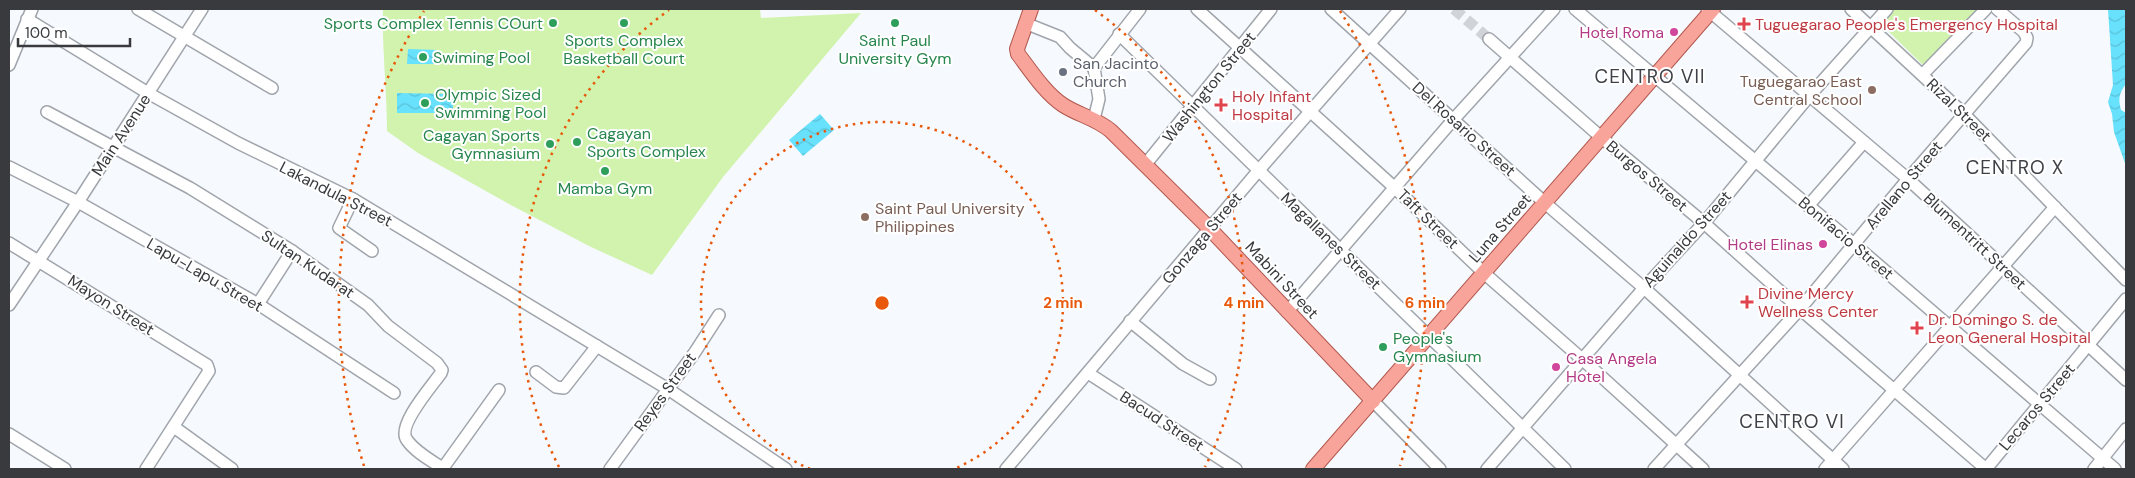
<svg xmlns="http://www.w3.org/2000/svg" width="2135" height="478" font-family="'DM Sans',sans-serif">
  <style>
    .green { fill: #d1f3ad }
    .water { fill: url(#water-waves) }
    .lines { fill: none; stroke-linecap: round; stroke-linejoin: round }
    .minor-tunnel { stroke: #d0d3d7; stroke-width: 11; stroke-dasharray: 11 5.5; stroke-linecap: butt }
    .minor-casing { stroke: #a0a5ac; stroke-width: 14 }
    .major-casing { stroke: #b2584e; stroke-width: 16 }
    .minor { stroke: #fff; stroke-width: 11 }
    .major { stroke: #f8a49a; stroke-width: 14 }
    .ring { fill: none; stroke: #e8590c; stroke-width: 2.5; stroke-dasharray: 2.5 5 }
    .leisure-dot { fill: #2e9e5b; stroke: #fff; stroke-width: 2 }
    .health-dot { fill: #e0444e; stroke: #fff; stroke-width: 2 }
    .hotel-dot { fill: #d1479c; stroke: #fff; stroke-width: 2 }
    .worship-dot { fill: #6b7280; stroke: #fff; stroke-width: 2 }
    .education-dot { fill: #8d6e63; stroke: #fff; stroke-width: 2 }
    .labels { text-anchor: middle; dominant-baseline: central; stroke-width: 4; stroke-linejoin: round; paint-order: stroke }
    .leisure-label { font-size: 16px; fill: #27864d; stroke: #fff; text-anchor: start }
    .health-label { font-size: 16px; fill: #be3a42; stroke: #fff; text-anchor: start }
    .hotel-label { font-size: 16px; fill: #b23c85; stroke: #fff; text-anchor: end }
    .worship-label { font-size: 16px; fill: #5b616d; stroke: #fff; text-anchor: start }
    .education-label { font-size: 16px; fill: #785e54; stroke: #fff; text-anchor: end }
    .street-label { font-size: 16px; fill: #383a3d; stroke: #fff }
    .quarter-label { font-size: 19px; letter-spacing: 1px; fill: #3e4248; stroke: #fff }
    .centre { fill: #e8590c; stroke: #fff; stroke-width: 2.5 }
    .ring-label { font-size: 15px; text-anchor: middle; font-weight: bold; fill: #e8590c; stroke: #fff; stroke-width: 4; stroke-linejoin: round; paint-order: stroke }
  </style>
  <defs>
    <pattern id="water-waves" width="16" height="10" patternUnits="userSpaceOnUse" patternTransform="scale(1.25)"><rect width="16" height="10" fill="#67e1fc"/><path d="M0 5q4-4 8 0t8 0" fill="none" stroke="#5ac2d9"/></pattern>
  </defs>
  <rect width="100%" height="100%" fill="#f6f9fe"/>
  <g class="green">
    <path d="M383,9h377l1,9 100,-5 -138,164 -71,98 -63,-29 -80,-42 -91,-51 -31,-22c0,-41 -5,-81 -4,-122z"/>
    <polygon points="1892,9 1981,9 1925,67 1880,23"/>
  </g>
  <g class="water">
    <path d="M2108,9h18v75c-7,9 -8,15 -5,26l5,3v53l-12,-34 -2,-18 -4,-12 5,-17z"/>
    <polygon points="408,49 438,50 438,64 407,64"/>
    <polygon points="397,93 453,94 453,113 397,113"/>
    <polygon points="820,114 834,130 803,156 789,140"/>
  </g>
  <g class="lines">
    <polyline class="minor-tunnel" points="1454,9 1489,39"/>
    <defs>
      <g id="minor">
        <polyline points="138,9 272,88"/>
        <polyline points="1197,9 1395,188 1484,273 1582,359 1703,469"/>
        <polyline points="1331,9 1545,203 1644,288 1843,469"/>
        <polyline points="1575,9 1854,244 2115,469"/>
        <polyline points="1707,9 1908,179 2126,380"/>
        <polyline points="1851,9 1964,114 2126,280"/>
        <polyline points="27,19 148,93 238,143 353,199 668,389 786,469"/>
        <polyline points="1025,23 1060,37 1070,48 1094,68"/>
        <polyline points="1119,34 1565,469"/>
        <polyline points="1489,39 1602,138 1704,223 1800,309 1986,469"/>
        <polyline points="9,65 32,9"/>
        <polyline points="1923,74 1986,9"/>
        <path d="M47,112l143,76 102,63 76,54 20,21 49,37 5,7 -1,3c-9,13 -45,53 -34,67 8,12 25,21 37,29"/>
        <polyline points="1094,119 1099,99 1094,68 1140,9"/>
        <polyline points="1145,165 1271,9"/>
        <polyline points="9,167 78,202 258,304 394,393"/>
        <polyline points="353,199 339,228 372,251"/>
        <polyline points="1808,206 1864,142"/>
        <polyline points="9,243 207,365 209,371 146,469"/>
        <polyline points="258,304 292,251"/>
        <polyline points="9,305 78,202 202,9"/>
        <polyline points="1287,312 1453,120 1554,9"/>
        <polyline points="1130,321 1183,364 1210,379"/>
        <polyline points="536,372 556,387 564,388 597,346"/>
        <polyline points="1088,373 1236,469"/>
        <polyline points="1373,401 1440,469"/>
        <polyline points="174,427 232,469"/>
        <polyline points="9,434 65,469"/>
        <polyline points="443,468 499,390"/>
        <polyline points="610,469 695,352 719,315"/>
        <polyline points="1006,469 1259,170 1400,9"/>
        <polyline points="1487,469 1644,288 1704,223 1810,95 1887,9"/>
        <polyline points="1654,469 1800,309 1908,179 2026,43 2027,38 2024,32 1997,9"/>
        <polyline points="1825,469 2055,207"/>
        <polyline points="1986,469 2126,299"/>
        <polyline points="2094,469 2126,429"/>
      </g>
      <g id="major">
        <path d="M1031,9l-14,40 1,5c13,17 27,39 45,51 15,10 33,13 48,26l99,98 163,172"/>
        <polyline points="1313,469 1713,9"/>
      </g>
    </defs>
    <use href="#minor" class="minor-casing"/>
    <use href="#major" class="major-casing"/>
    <use href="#minor" class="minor"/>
    <use href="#major" class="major"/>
  </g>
  <g class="ring">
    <path d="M810 469A181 181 0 1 1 954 469"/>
    <path d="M559 467A362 362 0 0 1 669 10M1095 10A362 362 0 0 1 1205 467"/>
    <path d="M364 466A543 543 0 0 1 424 11M1340 11A543 543 0 0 1 1400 466"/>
  </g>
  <g class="leisure-dot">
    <circle cx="553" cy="23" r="5"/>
    <circle cx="624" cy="23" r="5"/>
    <circle cx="895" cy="23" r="5"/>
    <circle cx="423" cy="57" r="5"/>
    <circle cx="425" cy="103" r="5"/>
    <circle cx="577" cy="142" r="5"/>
    <circle cx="550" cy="144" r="5"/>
    <circle cx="605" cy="171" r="5"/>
    <circle cx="1383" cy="347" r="5"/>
  </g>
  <g class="health-dot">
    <path d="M1741.5 16.5h5v5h5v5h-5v5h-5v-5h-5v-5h5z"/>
    <path d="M1218.5 97.5h5v5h5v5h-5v5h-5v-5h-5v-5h5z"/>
    <path d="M1744.5 294.5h5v5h5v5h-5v5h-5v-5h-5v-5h5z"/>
    <path d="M1914.5 320.5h5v5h5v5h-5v5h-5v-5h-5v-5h5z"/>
  </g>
  <g class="hotel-dot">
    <circle cx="1674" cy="32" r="5"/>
    <circle cx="1823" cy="244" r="5"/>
    <circle cx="1556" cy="367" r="5"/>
  </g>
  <circle class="worship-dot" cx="1063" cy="72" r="5"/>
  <g class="education-dot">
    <circle cx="1872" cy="90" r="5"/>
    <circle cx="865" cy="217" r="5"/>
  </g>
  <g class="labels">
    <g class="leisure-label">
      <text x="543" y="23" text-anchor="end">Sports Complex Tennis COurt</text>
      <text x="624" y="40" text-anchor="middle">Sports Complex<tspan x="624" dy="18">Basketball Court</tspan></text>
      <text x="895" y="40" text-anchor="middle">Saint Paul<tspan x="895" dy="18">University Gym</tspan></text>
      <text x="433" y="57">Swiming Pool</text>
      <text x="435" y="94">Olympic Sized<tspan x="435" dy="18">Swimming Pool</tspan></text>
      <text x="587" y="133">Cagayan<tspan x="587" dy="18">Sports Complex</tspan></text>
      <text x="540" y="135" text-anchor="end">Cagayan Sports<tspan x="540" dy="18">Gymnasium</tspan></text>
      <text x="605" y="188" text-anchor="middle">Mamba Gym</text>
      <text x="1393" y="338">People's<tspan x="1393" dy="18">Gymnasium</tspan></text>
    </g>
    <g class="health-label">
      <text x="1755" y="24">Tuguegarao People's Emergency Hospital</text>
      <text x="1232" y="96">Holy Infant<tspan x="1232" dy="18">Hospital</tspan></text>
      <text x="1758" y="293">Divine Mercy<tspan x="1758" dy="18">Wellness Center</tspan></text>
      <text x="1928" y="319">Dr. Domingo S. de<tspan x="1928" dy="18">Leon General Hospital</tspan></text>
    </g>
    <g class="hotel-label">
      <text x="1664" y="32">Hotel Roma</text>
      <text x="1813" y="244">Hotel Elinas</text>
      <text x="1566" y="358" text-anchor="start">Casa Angela<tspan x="1566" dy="18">Hotel</tspan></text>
    </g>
    <g class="worship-label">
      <text x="1073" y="63">San Jacinto<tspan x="1073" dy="18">Church</tspan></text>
    </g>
    <g class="education-label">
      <text x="1862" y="81">Tuguegarao East<tspan x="1862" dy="18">Central School</tspan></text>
      <text x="875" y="208" text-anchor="start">Saint Paul University<tspan x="875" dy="18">Philippines</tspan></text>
    </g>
    <g class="street-label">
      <text transform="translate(1209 87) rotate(-51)">Washington Street</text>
      <text transform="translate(1959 110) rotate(44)">Rizal Street</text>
      <text transform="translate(1464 129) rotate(42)">Del Rosario Street</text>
      <text transform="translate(121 135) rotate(-57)">Main Avenue</text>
      <text transform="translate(1647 176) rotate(40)">Burgos Street</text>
      <text transform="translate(1904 185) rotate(-50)">Arellano Street</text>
      <text transform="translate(336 194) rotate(27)">Lakandula Street</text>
      <text transform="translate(1428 219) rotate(44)">Taft Street</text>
      <text transform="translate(1500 228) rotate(-49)">Luna Street</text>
      <text transform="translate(1202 238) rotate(-50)">Gonzaga Street</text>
      <text transform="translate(1846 238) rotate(40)">Bonifacio Street</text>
      <text transform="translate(1687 239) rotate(-48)">Aguinaldo Street</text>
      <text transform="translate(1331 241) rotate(44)">Magallanes Street</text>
      <text transform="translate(1975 241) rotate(43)">Blumentritt Street</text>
      <text transform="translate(308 264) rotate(34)">Sultan Kudarat</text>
      <text transform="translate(205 275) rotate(30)">Lapu-Lapu Street</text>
      <text transform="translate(1282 280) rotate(47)">Mabini Street</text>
      <text transform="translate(111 305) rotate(32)">Mayon Street</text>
      <text transform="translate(665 392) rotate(-54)">Reyes Street</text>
      <text transform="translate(2037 407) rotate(-50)">Lecaros Street</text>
      <text transform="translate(1162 421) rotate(33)">Bacud Street</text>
    </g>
    <g class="quarter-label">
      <text x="1650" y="76">CENTRO VII</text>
      <text x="2015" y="167">CENTRO X</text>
      <text x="1792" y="421">CENTRO VI</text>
    </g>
  </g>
  <circle cx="882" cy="303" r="8" class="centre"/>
  <g class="ring-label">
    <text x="1063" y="308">2 min</text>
    <text x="1244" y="308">4 min</text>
    <text x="1425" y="308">6 min</text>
  </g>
  <rect width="2135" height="478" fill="none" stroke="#383a3d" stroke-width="20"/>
  <path d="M18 38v8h112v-8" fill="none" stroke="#383a3d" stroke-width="2.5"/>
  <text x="25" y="38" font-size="15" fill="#383a3d" stroke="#ffffff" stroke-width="4" paint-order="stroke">100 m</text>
</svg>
